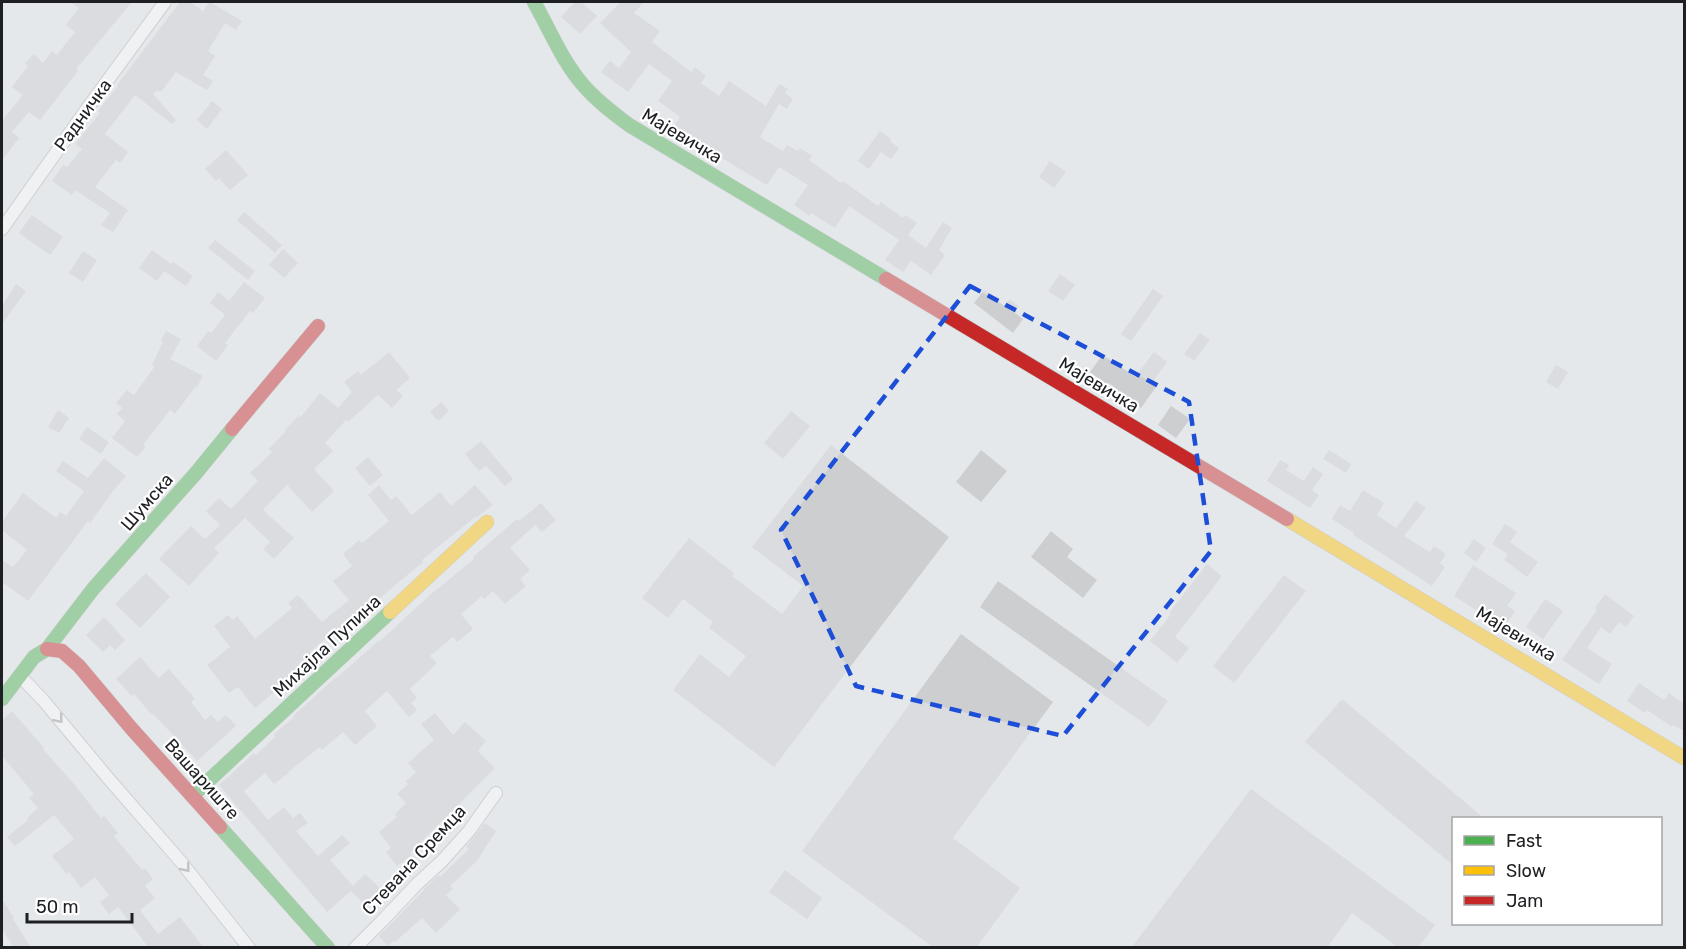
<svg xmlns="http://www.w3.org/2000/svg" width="1686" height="949" font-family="Rubik,sans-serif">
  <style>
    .building { fill: #ccced0 }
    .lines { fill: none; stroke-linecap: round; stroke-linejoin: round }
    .street-casing { stroke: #b0b3b5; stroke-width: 14 }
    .fast-casing { stroke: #b0b3b5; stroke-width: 15 }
    .slow-casing { stroke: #b0b3b5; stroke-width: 15 }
    .jam-casing { stroke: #b0b3b5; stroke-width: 15 }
    .street { stroke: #fbfcfc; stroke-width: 12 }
    .fast { stroke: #4caf50; stroke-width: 14 }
    .slow { stroke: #ffc107; stroke-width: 14 }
    .jam { stroke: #c62828; stroke-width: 14 }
    .oneway { stroke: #98999a }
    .marked { fill: none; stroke: #1d4ed8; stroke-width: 4.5; stroke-dasharray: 12 8; stroke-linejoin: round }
    .labels { text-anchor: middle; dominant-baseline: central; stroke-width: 4.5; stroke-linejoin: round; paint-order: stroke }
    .street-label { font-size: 18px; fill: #1e1f22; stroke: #fff }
  </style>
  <rect width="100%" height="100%" fill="#e5e8eb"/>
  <g class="building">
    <polygon points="70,2 132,2 76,69 78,71 40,120 29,112 12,132 19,138 2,160 2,121 23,95 12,87 28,66 25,63 34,54 43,63 52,51 57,55 75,32 66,25 79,8"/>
    <polygon points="180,2 190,2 203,11 209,2 210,2 242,21 236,30 225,23 208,51 215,56 203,75 213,81 207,90 176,72 161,92 157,90 153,94 176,120 172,124 135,95 105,134 128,152 120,163 116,160 95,187 128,210 113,232 101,225 110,213 75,190 72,195 52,181 63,165 67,167 82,149 75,144 100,113 98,111 118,86 117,85"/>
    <polygon points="575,2 581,2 597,16 580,34 561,17"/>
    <polygon points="621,2 644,2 634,13 660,31 652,42 691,72 695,67 706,76 701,83 719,96 729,81 766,106 779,84 788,89 785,93 793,99 787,109 779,104 760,137 783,151 787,145 798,151 800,148 812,156 809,160 841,183 843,181 878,206 881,202 903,218 905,215 917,223 908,235 926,248 943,222 952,228 939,250 945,255 931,275 911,261 903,272 885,260 899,240 849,206 835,228 811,213 809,216 794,205 808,185 779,167 767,185 713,153 714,150 687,132 686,133 674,126 680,117 658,101 672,81 649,64 628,92 601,72 610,61 619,68 631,52 600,23"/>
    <polygon points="212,101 222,109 207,129 197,120"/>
    <polygon points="880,131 891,139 890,141 899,148 891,159 881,152 869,169 858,161"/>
    <polygon points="226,150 248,175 230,190 219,178 216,181 205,169"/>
    <polygon points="1050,161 1066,172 1054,188 1039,177"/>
    <polygon points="244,212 282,245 275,253 237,220"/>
    <polygon points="32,215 63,237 50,255 19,233"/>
    <polygon points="215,240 255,271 248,280 208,248"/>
    <polygon points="283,249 298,263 284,278 269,265"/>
    <polygon points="152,250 171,264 173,262 193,276 186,286 164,271 157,281 139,268"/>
    <polygon points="83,251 97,260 83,282 69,273"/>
    <polygon points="1060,274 1075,285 1063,301 1048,291"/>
    <polygon points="244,282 265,298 253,313 250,311 225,343 228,345 216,361 197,346 208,331 211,333 225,315 210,303 218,292 229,301"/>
    <polygon points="16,284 26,291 2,324 2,306"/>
    <polygon points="1153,289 1163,296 1131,341 1121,334"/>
    <polygon points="984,290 1004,306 1009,299 1019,306 1014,312 1023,319 1013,333 974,303"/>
    <polygon points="166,331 181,339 170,359 203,376 197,387 196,386 175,414 170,410 143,445 146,447 137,457 112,438 125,421 117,414 122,408 116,403 127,390 134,395 155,366 152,365 163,342 161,340"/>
    <polygon points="1200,333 1210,340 1194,361 1184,354"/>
    <polygon points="389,352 410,378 396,390 403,396 392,408 378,395 348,422 346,420 325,443 333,451 314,469 334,491 312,512 287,485 263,510 294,538 274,559 263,549 270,542 245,518 214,548 219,553 189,586 159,559 191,526 205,539 220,525 206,511 219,498 231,509 258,481 250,473 272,452 269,449 286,431 285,430 299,415 301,417 320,393 338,408 352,392 344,382 358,371 361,375"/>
    <polygon points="1154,352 1167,362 1151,384 1156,387 1141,408 1109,383 1107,385 1090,372 1103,354 1135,377"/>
    <polygon points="1556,365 1568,372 1558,389 1546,382"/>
    <polygon points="441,402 449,411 438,421 430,412"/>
    <polygon points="1171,406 1190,419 1176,438 1158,425"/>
    <polygon points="58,410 69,418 59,433 48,427"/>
    <polygon points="791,411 810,426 783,459 764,443"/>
    <polygon points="87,427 109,442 101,454 79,439"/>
    <polygon points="481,441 513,479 505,486 486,466 479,471 465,454"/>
    <polygon points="831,445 949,537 774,767 673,690 700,654 729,677 746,656 709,628 713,622 683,599 668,618 642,598 689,538 734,573 732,576 782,614 803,586 752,547"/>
    <polygon points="981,450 1007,471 981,502 956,482"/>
    <polygon points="1329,450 1351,464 1346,473 1323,459"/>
    <polygon points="368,457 383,475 370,486 355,468"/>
    <polygon points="104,458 126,476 113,491 90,523 88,521 28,601 2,582 2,560 13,567 27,550 2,530 2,522 23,493 56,518 60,512 66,516 84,491 56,471 63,461 88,478"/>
    <polygon points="1280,460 1289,465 1286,470 1304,481 1313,467 1323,474 1312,490 1319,495 1310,508 1267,481"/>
    <polygon points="379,485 391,500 396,496 412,515 440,492 451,506 475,485 493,505 476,518 475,517 422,560 423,562 355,619 357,622 344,632 339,627 310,652 314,657 290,677 291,678 255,708 238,687 229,693 207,665 230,647 214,626 228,615 233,620 237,616 255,639 292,608 288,603 298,595 322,622 349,600 333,581 352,566 343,554 359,540 362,543 389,521 368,495"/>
    <polygon points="1363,490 1384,503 1377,515 1396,528 1416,501 1426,508 1404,536 1430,552 1434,546 1446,554 1440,563 1445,567 1432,586 1353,535 1354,533 1332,519 1340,505 1350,511"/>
    <polygon points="541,503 556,520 542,532 535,525 510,548 530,570 520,579 526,586 505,604 493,591 484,599 482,596 461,614 473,629 457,642 453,637 430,656 437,663 410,689 417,698 411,703 417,710 409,717 387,691 365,711 377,726 355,745 343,732 322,750 320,747 288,772 289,773 274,784 265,773 244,791 268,820 284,807 293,818 300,813 308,823 296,831 318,856 342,835 350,843 330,860 353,886 365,874 383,891 367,907 351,891 327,912 219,785 254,753 256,755 275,737 273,735 294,717 293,716 335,678 335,679 356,661 378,641 379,642 430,595 474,559 473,557 517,519 519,521"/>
    <polygon points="1505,524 1517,532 1510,542 1538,562 1527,577 1504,560 1508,554 1492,544"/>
    <polygon points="1051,531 1073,549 1067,557 1097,580 1083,598 1031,557"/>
    <polygon points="1474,539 1486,548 1476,562 1464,553"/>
    <polygon points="1207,564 1222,576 1175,637 1189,648 1177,663 1150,641 1171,614 1169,613"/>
    <polygon points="1473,565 1516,593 1507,606 1515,611 1504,628 1454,596"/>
    <polygon points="146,573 170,597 140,628 115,604"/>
    <polygon points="1284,575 1306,591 1234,683 1213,666"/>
    <polygon points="998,581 1168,701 1149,727 980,607"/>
    <polygon points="1605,594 1634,616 1626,627 1619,622 1610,634 1601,627 1587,648 1612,664 1599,684 1562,660 1597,610 1595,608"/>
    <polygon points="1545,599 1563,611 1543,639 1526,627"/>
    <polygon points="104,617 125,640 115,650 110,645 103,652 86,635"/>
    <polygon points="961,634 1053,702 953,838 1020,888 976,948 934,948 802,851"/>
    <polygon points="140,657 159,678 169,669 195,699 191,702 205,720 211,715 218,722 226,715 236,726 197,761 173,735 152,713 151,714 134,694 132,696 116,679"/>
    <polygon points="1639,683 1664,700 1669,693 1684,704 1684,731 1673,725 1672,727 1647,710 1645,713 1627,701"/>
    <polygon points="1342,699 1485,819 1454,819 1454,866 1305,742"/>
    <polygon points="12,711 44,748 43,749 73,783 101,818 104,816 118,833 114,836 142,870 145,868 153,879 145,886 155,898 140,910 158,934 180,917 204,948 149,948 118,907 109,914 100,902 109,895 95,877 81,888 69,872 67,874 52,856 74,839 54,815 15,846 7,837 28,820 27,818 38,808 29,798 34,794 2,756 2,720"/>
    <polygon points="435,713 453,735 465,722 486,741 478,751 495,768 410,853 412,855 397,866 386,852 391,848 379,832 397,817 395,814 406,803 397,794 408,784 406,781 416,772 408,763 434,740 421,724"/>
    <polygon points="1251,789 1435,925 1418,948 1399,948 1352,913 1327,948 1131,948"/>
    <polygon points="485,823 496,831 477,861 450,886 453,889 446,895 460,909 436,933 422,918 395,942 393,941 388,946 379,936 424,890 424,889 439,875 441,876 469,849 466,847"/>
    <polygon points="785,870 822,898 807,919 769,892"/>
    <polygon points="2,899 14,918 13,919 31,948 14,948 2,929"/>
  </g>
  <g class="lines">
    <defs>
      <g id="street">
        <polyline points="2,229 86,110 165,2"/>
        <polyline points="20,676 43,700 108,778 182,863 249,948"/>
        <polyline points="355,948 381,922 417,884 442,861 469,831 496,793"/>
      </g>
      <g id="fast">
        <path d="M534,2c16,28 28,59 50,84 13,15 29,27 45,39l257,154"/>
        <polyline points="2,699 34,657 47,649 93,589 196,473 232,429"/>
        <polyline points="192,796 390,612"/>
        <polyline points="220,827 328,948"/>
      </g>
      <g id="slow">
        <polyline points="1287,519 1684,758"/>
        <polyline points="390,612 487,522"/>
      </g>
      <g id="jam">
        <polyline points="886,279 1287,519"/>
        <polyline points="232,429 318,326"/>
        <polyline points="47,649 62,651 79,666 131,728 220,827"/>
      </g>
    </defs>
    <use href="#street" class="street-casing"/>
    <use href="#fast" class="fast-casing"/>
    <use href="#slow" class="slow-casing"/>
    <use href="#jam" class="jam-casing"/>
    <use href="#street" class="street"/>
    <use href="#fast" class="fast"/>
    <use href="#slow" class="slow"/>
    <use href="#jam" class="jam"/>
  </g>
  <defs><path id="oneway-chevron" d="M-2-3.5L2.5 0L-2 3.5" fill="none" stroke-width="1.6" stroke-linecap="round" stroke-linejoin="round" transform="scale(1.5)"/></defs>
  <g class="oneway">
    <use href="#oneway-chevron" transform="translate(59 719) rotate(50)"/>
    <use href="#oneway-chevron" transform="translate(186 868) rotate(51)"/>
  </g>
  <path d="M0 0H1686V949H0ZM970,286l219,116 22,149 -148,185 -207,-50 -75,-156z" fill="#e5e8eb" fill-opacity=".55" fill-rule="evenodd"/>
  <path class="marked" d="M970,286l219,116 22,149 -148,185 -207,-50 -75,-156z"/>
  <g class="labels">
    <g class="street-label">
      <text transform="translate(83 115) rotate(-54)">Радничка</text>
      <text transform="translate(682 136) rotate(31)">Мајевичка</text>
      <text transform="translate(1099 385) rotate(31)">Мајевичка</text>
      <text transform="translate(147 502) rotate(-49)">Шумска</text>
      <text transform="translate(1516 634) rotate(31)">Мајевичка</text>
      <text transform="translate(327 646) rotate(-43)">Михајла Пупина</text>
      <text transform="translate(202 779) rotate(48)">Вашариште</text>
      <text transform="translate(414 860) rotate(-47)">Стевана Сремца</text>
    </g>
  </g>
  <rect width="1686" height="949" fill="none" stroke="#1e1f22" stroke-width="6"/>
  <rect x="1452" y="817" width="210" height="108" fill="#ffffff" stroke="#a5a5a7" stroke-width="1.5"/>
  <rect x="1464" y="836" width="30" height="9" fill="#4caf50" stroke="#a5a5a7" stroke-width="1.5"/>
  <text x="1506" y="847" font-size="18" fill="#1e1f22">Fast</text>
  <rect x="1464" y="866" width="30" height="9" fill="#ffc107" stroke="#a5a5a7" stroke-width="1.5"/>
  <text x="1506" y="877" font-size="18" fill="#1e1f22">Slow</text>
  <rect x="1464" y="896" width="30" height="9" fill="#c62828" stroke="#a5a5a7" stroke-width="1.5"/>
  <text x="1506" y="907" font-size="18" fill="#1e1f22">Jam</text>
  <path d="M27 913v9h105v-9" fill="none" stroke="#1e1f22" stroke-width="3"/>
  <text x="36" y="913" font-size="18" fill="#1e1f22" stroke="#ffffff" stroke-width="4.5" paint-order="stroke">50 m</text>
</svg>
